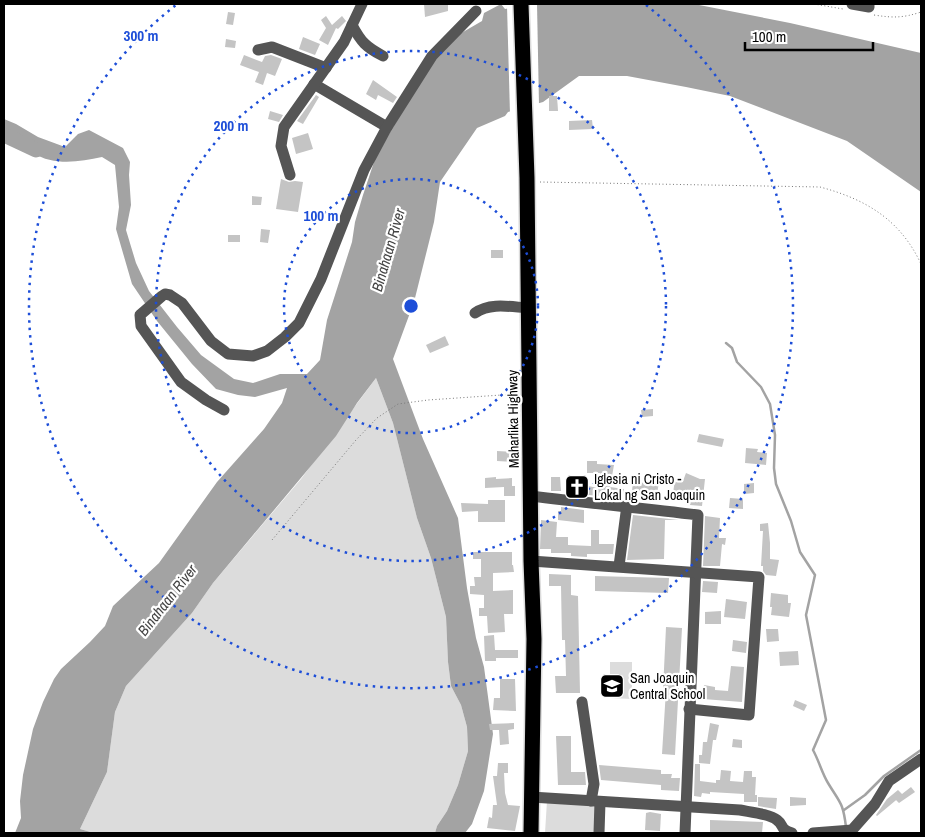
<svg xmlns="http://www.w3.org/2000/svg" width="925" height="837" font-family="'Archivo Narrow',sans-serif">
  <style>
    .green { fill: #dcdcdc }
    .water { fill: #a3a3a3 }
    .pier { fill: #fff }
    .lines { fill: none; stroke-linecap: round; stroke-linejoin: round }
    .stream { stroke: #a3a3a3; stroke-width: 2.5 }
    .river { stroke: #a3a3a3; stroke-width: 15 }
    .building { fill: #c4c4c4 }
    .highway-casing { stroke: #dbdbdb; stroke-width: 18 }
    .path { stroke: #777; stroke-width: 1; stroke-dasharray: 1 2.5; stroke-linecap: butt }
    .minor { stroke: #555; stroke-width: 11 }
    .highway { stroke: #000; stroke-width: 15 }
    .ring { fill: none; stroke: #1d4ed8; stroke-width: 2.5; stroke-dasharray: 2.5 5 }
    .labels { text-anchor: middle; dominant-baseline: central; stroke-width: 4.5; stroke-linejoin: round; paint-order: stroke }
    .street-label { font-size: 14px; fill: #000; stroke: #fff }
    .poi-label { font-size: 14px; fill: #000; stroke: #fff; text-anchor: start }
    .water-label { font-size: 15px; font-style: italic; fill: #444; stroke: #fff }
    .centre { fill: #1d4ed8; stroke: #fff; stroke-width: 2.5 }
    .ring-label { font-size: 15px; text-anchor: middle; font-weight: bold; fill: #1d4ed8; stroke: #fff; stroke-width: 4.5; stroke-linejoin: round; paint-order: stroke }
  </style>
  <rect width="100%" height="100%" fill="#fff"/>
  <g class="green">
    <polygon points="376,378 393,423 417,518 431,558 446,617 448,662 451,686 461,705 467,727 468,751 458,785 447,811 437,826 435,833 94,833 80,829 107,772 115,712 126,686 192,613 213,583 301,479"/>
    <polygon points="610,662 632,662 632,699 610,698"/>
    <polygon points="547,801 597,805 595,833 545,833"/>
  </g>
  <path class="water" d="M501,4l4,5 23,-5h166l96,19 131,30v139l-74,-51 -117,-45 -44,-9 -59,-11h-48l-36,26 -35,10 -3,4 -28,12 -37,54 -6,40 -20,80 -21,57 30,80 35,79 9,70 9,50 8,29 9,67 -9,57 -12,33 -7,9h-30l2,-7 10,-15 11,-26 10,-34 -1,-24 -6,-22 -10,-19 -3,-24 -2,-45 -15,-59 -14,-40 -24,-95 -17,-45 -19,25 -21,33 -123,147 -21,30 -66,73 -11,26 -8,60 -27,57 14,4h-79l6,-15 -1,-17 3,-26 10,-46 10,-27 11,-23 7,-10 29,-27 15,-16 8,-20 46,-43 58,-81 47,-53 18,-26 5,-15 -32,9 -17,-2 -22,-6 -24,-25 -35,-43 -25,-37 -16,-55 3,-22 -4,-42 -13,-8c-23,5 -48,9 -69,-4 -10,-6 -18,-13 -29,-19v-15l12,5 22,13 27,10 13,-13 11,-4 34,18 7,14 -1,13 2,30 -5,25 10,33 13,28 28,36 24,28 33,24 19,4 27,-9h27l13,-14 7,-40 25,-78 3,-20 8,-27 13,-39 54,-92 21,-25 31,-18 2,-8z"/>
  <polygon class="pier" points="517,4 537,4 539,105 510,114 507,6"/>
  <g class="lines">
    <g class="stream">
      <path d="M726,343l6,5 5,14 24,25 9,17 5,31 -1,33 2,16 15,37 9,31 15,23 -9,40 20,105 -13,30c6,11 9,23 15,33 12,20 15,19 18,44"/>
      <polyline points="844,810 865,795 884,776 921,750"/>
    </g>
    <polyline class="river" points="4,135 36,150"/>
  </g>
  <g class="building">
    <polygon points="424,4 448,4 448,11 425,17"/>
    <polygon points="228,12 235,13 233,25 226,24"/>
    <polygon points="326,16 332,25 342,16 346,21 338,29 336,28 328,45 319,40 326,28 321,20"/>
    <polygon points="303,37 320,44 315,55 299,49"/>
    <polygon points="226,39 236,41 235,48 225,47"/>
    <polygon points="244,55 262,62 265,56 271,55 282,59 275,76 267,73 263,85 255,82 259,72 240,65"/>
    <polygon points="373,80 397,97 393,103 378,95 376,100 366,94"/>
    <polygon points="316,95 319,97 303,124 297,121"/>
    <polygon points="549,96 557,96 558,111 549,111"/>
    <polygon points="270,111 283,115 279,122 268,119"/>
    <polygon points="592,120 593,129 569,130 569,121"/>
    <polygon points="308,133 313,149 296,154 292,138"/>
    <polygon points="281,179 289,182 295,181 303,182 298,212 276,209"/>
    <polygon points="252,196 262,197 261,205 252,205"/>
    <polygon points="261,229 270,230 268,243 260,242"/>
    <rect x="228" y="235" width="12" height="7"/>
    <rect x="491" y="250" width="12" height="8"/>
    <polygon points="445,336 449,345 430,353 426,345"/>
    <polygon points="653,409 653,416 642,417 641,410"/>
    <polygon points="699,434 724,439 722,447 697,442"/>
    <polygon points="746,448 758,449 757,452 767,453 766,465 745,463"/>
    <polygon points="497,451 516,452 515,462 497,461"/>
    <polygon points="587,461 597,461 597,464 614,465 610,487 624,489 622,499 573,493 573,476 582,476 583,485 598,488 600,473 587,473"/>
    <polygon points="686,473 700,479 705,479 702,506 690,505 691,495 673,493 675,480 683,481"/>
    <polygon points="496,477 496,479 512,478 512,486 515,486 515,496 504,496 504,487 485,488 485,478"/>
    <polygon points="551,477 560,477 561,491 551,491"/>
    <polygon points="645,480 659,482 657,494 632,491 633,481 645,483"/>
    <polygon points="754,483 754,493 744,494 744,484"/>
    <polygon points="730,498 743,499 743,509 729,508"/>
    <polygon points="488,500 505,500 505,522 478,522 478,511 462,512 461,503 488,504"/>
    <polygon points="561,507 584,510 584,523 558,520 558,511 561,511"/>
    <polygon points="633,515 679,520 665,520 664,559 627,560"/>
    <polygon points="705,516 720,518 719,538 726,538 725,545 722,544 720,566 703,566"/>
    <polygon points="541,520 557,522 556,537 568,537 568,545 591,546 591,530 599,530 599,544 614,544 613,554 587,554 587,557 571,556 571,553 551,553 551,549 540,549"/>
    <polygon points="768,523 770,543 770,559 779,560 776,576 766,575 763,571 763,566 761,566 763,531 760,531 760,524"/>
    <polygon points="473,552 512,552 512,565 513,565 514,572 493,573 493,591 513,590 513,614 504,614 505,632 488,633 487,616 479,616 479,608 484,608 484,595 470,594 470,586 475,586 474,577 481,577 481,559 473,559"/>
    <polygon points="549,574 571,575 571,595 578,596 580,693 556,693 555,676 566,676 565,640 562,640 561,586 549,586"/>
    <polygon points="595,576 669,578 668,593 595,591"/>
    <polygon points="703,581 718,582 717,593 702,592"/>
    <polygon points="771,593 788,595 788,603 791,603 789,617 771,615 772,607 770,607"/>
    <polygon points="726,599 747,602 745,619 724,617"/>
    <polygon points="721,611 721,624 705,624 705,612"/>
    <polygon points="666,627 682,628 675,755 662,754 666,690 663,690"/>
    <polygon points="766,629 778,629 779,641 767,642"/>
    <polygon points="494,635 495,650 518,650 518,658 496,658 496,661 485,661 484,636"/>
    <polygon points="733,640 747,642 746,653 732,651"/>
    <polygon points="798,651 799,665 780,666 779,652"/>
    <polygon points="731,666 744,667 742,702 703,699 704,685 715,687 715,690 728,691"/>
    <polygon points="500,679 515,679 516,711 493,710 494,698 500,698"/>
    <polygon points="795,700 807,705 804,711 793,706"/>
    <polygon points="514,723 514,729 508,730 509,744 500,745 499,730 490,730 489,724"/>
    <polygon points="710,723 719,725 716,740 713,740 710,764 699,763 699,755 702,755 703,742 707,742"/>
    <polygon points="556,736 571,736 571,772 585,772 586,785 558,785"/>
    <polygon points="733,739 742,740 742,748 732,747"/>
    <polygon points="498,763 508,763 508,773 504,773 505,793 508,805 520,806 515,831 487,828 489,817 492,818 493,805 497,805 493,776 497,776"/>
    <polygon points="695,764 700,764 700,781 716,783 716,780 720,780 721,770 731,771 730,781 743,782 744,771 752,771 752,777 756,777 755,795 757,795 757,802 744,802 744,794 710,792 710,794 702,793 701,797 694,796"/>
    <polygon points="599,765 661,770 661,774 672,774 671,778 680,778 679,791 661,790 661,785 601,780"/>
    <polygon points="911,787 915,792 899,803 896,800 901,796 877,816 876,815 887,799 898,790 902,794"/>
    <polygon points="758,797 777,798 776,809 758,806"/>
    <polygon points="790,797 806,798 806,805 790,806"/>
    <polygon points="650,812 661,814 660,831 645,830 646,813"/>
    <polygon points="710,820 763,822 762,833 710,833"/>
  </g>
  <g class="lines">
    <defs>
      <polyline id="highway" points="521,4 527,178 531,561 534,639 531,833"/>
    </defs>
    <use href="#highway" class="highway-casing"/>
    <g class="path">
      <polyline points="814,4 843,9"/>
      <path d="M874,15c19,3 29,3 47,-3"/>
      <path d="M540,182l280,5c45,12 80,32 101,77"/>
      <polyline points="272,540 356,440 377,418 398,404 428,400 516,394"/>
    </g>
    <g class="minor">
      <polyline points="852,4 869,7 869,4"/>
      <path d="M352,25c9,17 14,22 31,31"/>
      <polyline points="258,50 272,47 326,68"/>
      <polyline points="314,84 387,127"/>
      <polyline points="290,175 281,146 284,127 344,42 362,4"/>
      <path d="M475,313c16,-11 36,-6 54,-5"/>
      <polyline points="224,410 206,400 181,382 141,326 140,315 162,296 165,294 170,295 182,303 211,341 228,354 253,356 267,351 285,337 299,323 321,279 364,170 387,127 432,56 476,11"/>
      <path d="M531,496c55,7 111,12 167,19l-13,318"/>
      <polyline points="531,561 759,577 749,715 689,709"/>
      <polyline points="619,566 627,505"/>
      <polyline points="582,702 594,784 591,801"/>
      <path d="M531,797l209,13c10,2 30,4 37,10 8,6 2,9 15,13"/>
      <polyline points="599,833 600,802"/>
      <polyline points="813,833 852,830 875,804 889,781 921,759"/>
    </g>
    <use href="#highway" class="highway"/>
  </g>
  <g class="ring">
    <circle cx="411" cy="306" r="127"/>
    <circle cx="411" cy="306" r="255"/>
    <path d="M646 5A382 382 0 1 1 176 5"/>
  </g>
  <defs>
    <symbol id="church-square" viewBox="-11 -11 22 22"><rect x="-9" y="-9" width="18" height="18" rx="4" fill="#000" stroke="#fff"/><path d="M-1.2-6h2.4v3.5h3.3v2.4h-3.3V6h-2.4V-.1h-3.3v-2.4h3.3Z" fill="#fff"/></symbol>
    <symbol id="school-square" viewBox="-11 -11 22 22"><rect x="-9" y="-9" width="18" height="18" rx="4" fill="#000" stroke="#fff"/><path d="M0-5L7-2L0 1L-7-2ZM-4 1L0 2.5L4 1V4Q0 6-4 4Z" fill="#fff"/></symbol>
  </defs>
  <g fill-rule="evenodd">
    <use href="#church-square" x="563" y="473" width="28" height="28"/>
    <use href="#school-square" x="598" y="672" width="28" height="28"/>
  </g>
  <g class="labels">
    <g class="street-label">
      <text transform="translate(513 419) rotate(-91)">Maharlika Highway</text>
    </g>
    <g class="poi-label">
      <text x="594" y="479">Iglesia ni Cristo -<tspan x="594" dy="16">Lokal ng San Joaquin</tspan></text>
      <text x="630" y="678">San Joaquin<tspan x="630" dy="16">Central School</tspan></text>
    </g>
    <g class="water-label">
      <text transform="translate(388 250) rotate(-74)">Binahaan River</text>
      <text transform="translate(167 600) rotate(-52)">Binahaan River</text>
    </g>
  </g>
  <circle cx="411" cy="306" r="8" class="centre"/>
  <g class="ring-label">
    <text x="141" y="41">300 m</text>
    <text x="231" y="131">200 m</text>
    <text x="321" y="221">100 m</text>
  </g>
  <rect width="925" height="837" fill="none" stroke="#000000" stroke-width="10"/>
  <path d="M745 42v8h128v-8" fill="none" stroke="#000000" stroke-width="2.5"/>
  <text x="752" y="42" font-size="15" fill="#000000" stroke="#ffffff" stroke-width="4" paint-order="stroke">100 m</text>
</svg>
